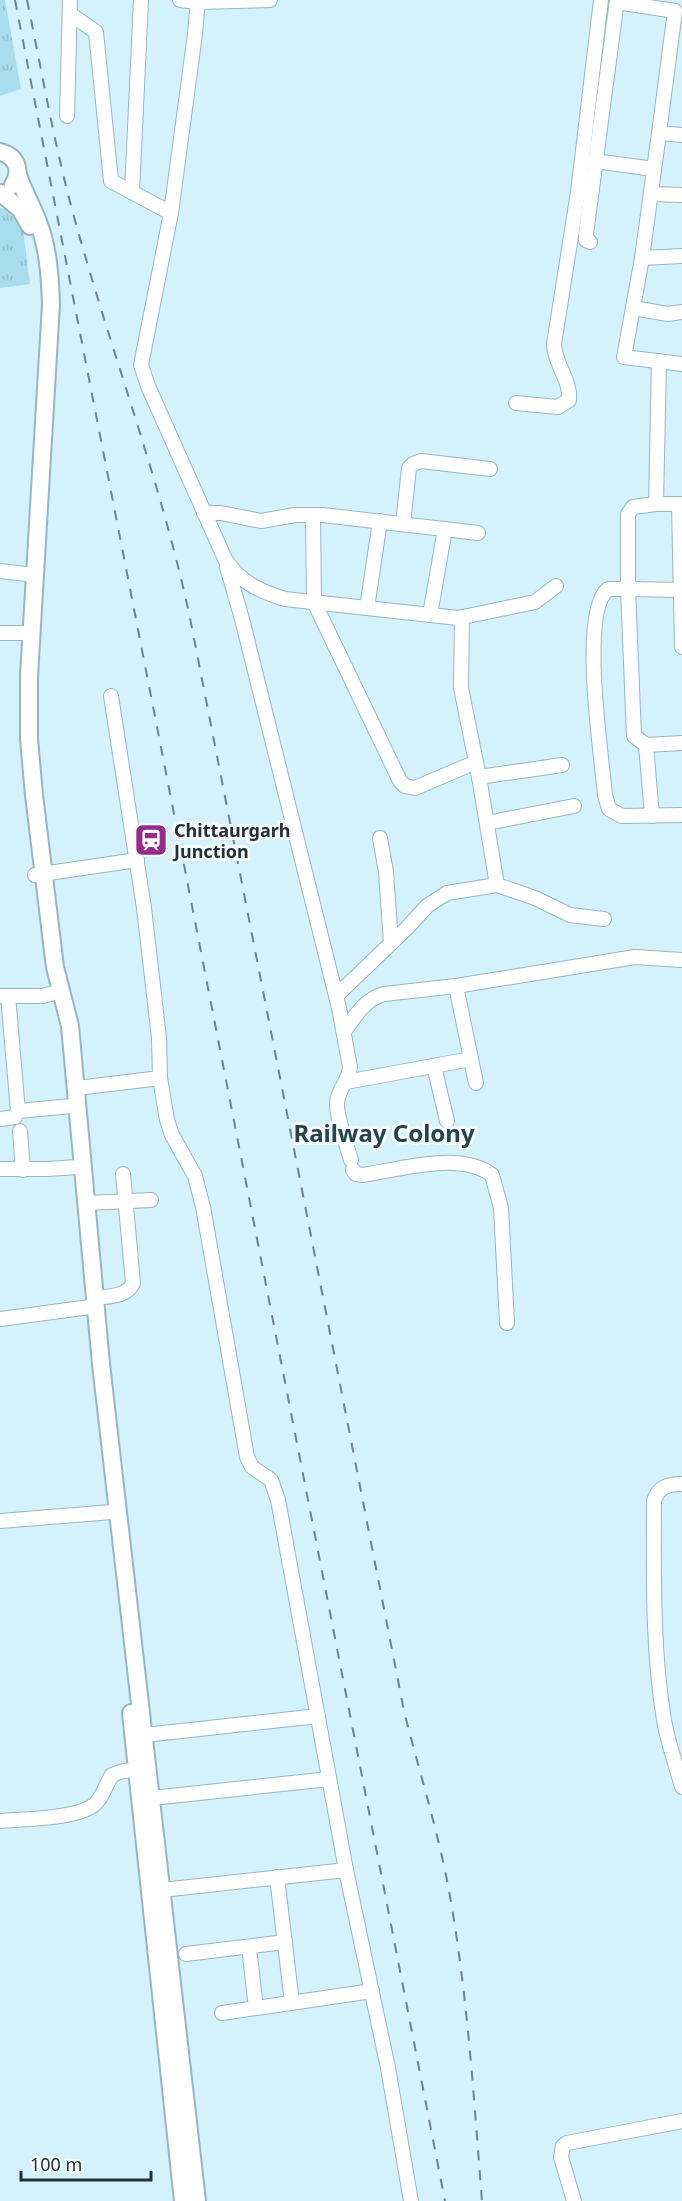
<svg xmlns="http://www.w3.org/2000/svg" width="682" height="2201" font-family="'Noto Sans',sans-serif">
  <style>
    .park { fill: url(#park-tufts) }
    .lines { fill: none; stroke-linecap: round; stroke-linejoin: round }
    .minor-casing { stroke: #99b6bf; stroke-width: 16 }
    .major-casing { stroke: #99b6bf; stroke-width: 20 }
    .minor { stroke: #fff; stroke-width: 14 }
    .major { stroke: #fff; stroke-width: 16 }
    .rail { stroke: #70838a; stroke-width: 2; stroke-dasharray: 10 10; stroke-linecap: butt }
    .labels { text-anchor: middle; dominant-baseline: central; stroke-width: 6; stroke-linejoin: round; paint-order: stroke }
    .poi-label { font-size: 18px; font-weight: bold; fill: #253034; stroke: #f5fbfd; text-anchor: start }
    .district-label { font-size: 24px; font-weight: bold; fill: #28424a; stroke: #f5fbfd }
  </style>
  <defs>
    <pattern id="park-tufts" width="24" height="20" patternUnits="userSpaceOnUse" patternTransform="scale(1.5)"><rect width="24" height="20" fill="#a9dcec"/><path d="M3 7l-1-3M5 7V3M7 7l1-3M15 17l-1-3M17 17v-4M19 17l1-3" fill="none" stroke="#91bdcb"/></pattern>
  </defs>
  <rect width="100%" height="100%" fill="#d4f2fc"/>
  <g class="park">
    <polygon points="0,0 5,0 21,89 0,96"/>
    <polygon points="0,208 10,210 23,229 30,284 0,288"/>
  </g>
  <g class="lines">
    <defs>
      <g id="minor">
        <polyline points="180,0 198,2 270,0"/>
        <polyline points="617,2 675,11 659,133 682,135"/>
        <path d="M70,14l26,18 15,149 60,32 -30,152 7,21 77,173c15,23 34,32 60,40l173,19 77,-16 21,-16"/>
        <polyline points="67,116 70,0"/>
        <polyline points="659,133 642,258 624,357 682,364"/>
        <polyline points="595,161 654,169"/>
        <polyline points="132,192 141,0"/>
        <polyline points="651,194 682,195"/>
        <polyline points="171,213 195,34 198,0"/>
        <polyline points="590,242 586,240 586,234 617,0"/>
        <polyline points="642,258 682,256"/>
        <polyline points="633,308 668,314 682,312"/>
        <polyline points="659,361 656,504 682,504"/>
        <path d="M516,403l42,4 11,-7c2,-20 -15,-37 -15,-56l24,-152 23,-192"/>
        <path d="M656,504l-23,3 -5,7v75h-20c-29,23 -6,169 -3,206l4,14 13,7 60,-1"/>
        <polyline points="679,504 682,647"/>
        <polyline points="204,513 221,513 261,521 295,515 323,515 478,533"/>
        <polyline points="313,515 314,602 400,781 405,786 415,788 476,762"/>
        <polyline points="403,524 409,468 413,464 421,461 490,469"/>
        <path d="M227,567l15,52 97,389 11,59c-1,15 -12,21 -13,36 -1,13 10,43 14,57"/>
        <polyline points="0,571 35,575"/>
        <polyline points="682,590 628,589 634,736 646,745 682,743"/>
        <polyline points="367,608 380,521"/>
        <polyline points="430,615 445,529"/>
        <polyline points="462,617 461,688 479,777 497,885"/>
        <polyline points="0,633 23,633"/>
        <polyline points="111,696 144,908 159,1038 160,1078 167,1120 172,1135 195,1176 203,1207 247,1457 252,1467 271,1480 278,1500 346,1870 388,2068 411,2201"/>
        <polyline points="646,745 652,816"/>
        <polyline points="479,777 562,765"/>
        <polyline points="487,823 574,806"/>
        <polyline points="380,838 386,872 391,943"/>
        <polyline points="35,875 137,860"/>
        <polyline points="456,986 476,1083"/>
        <polyline points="1,996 43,996 61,991"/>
        <polyline points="8,996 18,1111"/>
        <polyline points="336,996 407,928 427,906 447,893 497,885 535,898 570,915 604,919"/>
        <path d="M344,1032c11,-16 20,-32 40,-38l72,-8 179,-29 47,3"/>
        <polyline points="434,1066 447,1121"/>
        <polyline points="346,1082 471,1059"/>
        <polyline points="77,1088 160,1078"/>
        <polyline points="0,1119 15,1117 18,1111 72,1106"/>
        <polyline points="20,1131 23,1170"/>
        <polyline points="0,1169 47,1169 78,1167"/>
        <path d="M353,1170l3,4 7,1c38,-6 97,-24 129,0l9,33 6,115"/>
        <polyline points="87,1203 151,1200"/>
        <path d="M96,1298c13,-2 31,-1 37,-15l-10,-109"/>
        <polyline points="0,1319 90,1307"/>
        <path d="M682,1484c-14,0 -24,3 -28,17 0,73 -2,147 10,219 4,23 12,45 18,67"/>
        <polyline points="0,1521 112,1512"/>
        <polyline points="145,1735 318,1716"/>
        <polyline points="152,1798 329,1779"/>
        <path d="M0,1821c22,-2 81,-2 96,-18 7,-7 10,-19 16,-28l11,-4 22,-2"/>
        <polyline points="277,1877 292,2003"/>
        <polyline points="162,1890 346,1870"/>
        <polyline points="249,1947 256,2008"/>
        <polyline points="186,1954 285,1942"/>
        <polyline points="222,2013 372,1991"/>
        <polyline points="574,2201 561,2157 563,2146 567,2143 682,2121"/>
      </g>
      <g id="major">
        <path d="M0,152c17,4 22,19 13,33"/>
        <path d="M18,175c5,15 13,29 19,44 11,27 13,56 14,85l-22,372v63l5,56 21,172 15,59 31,338 96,837"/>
        <polyline points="1,193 21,210 30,226"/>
        <polyline points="131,1713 183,2201"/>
      </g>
    </defs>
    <use href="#minor" class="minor-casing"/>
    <use href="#major" class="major-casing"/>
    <use href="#minor" class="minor"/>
    <use href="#major" class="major"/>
    <g class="rail">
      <polyline points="15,0 445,2201"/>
      <path d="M27,0c16,77 29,155 51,231 36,129 84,255 112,387l214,1093c16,64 36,126 47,191 17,99 23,199 31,299"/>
    </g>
  </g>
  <defs>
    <symbol id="station-square" viewBox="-11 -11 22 22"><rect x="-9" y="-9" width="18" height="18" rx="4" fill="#962b8d" stroke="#f5fbfd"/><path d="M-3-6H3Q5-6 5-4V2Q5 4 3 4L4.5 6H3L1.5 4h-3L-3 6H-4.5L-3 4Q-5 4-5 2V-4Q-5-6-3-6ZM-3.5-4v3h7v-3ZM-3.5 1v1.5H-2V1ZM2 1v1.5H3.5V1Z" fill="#fff"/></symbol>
  </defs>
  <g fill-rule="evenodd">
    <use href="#station-square" x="132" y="821" width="38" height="38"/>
  </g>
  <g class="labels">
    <g class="poi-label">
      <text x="174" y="830">Chittaurgarh<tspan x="174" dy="21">Junction</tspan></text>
    </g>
    <g class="district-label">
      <text x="384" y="1132">Railway Colony</text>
    </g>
  </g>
  <path d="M21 2171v9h130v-9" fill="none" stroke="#253034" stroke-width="3"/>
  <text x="30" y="2171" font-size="18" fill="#253034" stroke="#f5fbfd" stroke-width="4.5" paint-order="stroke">100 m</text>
</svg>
